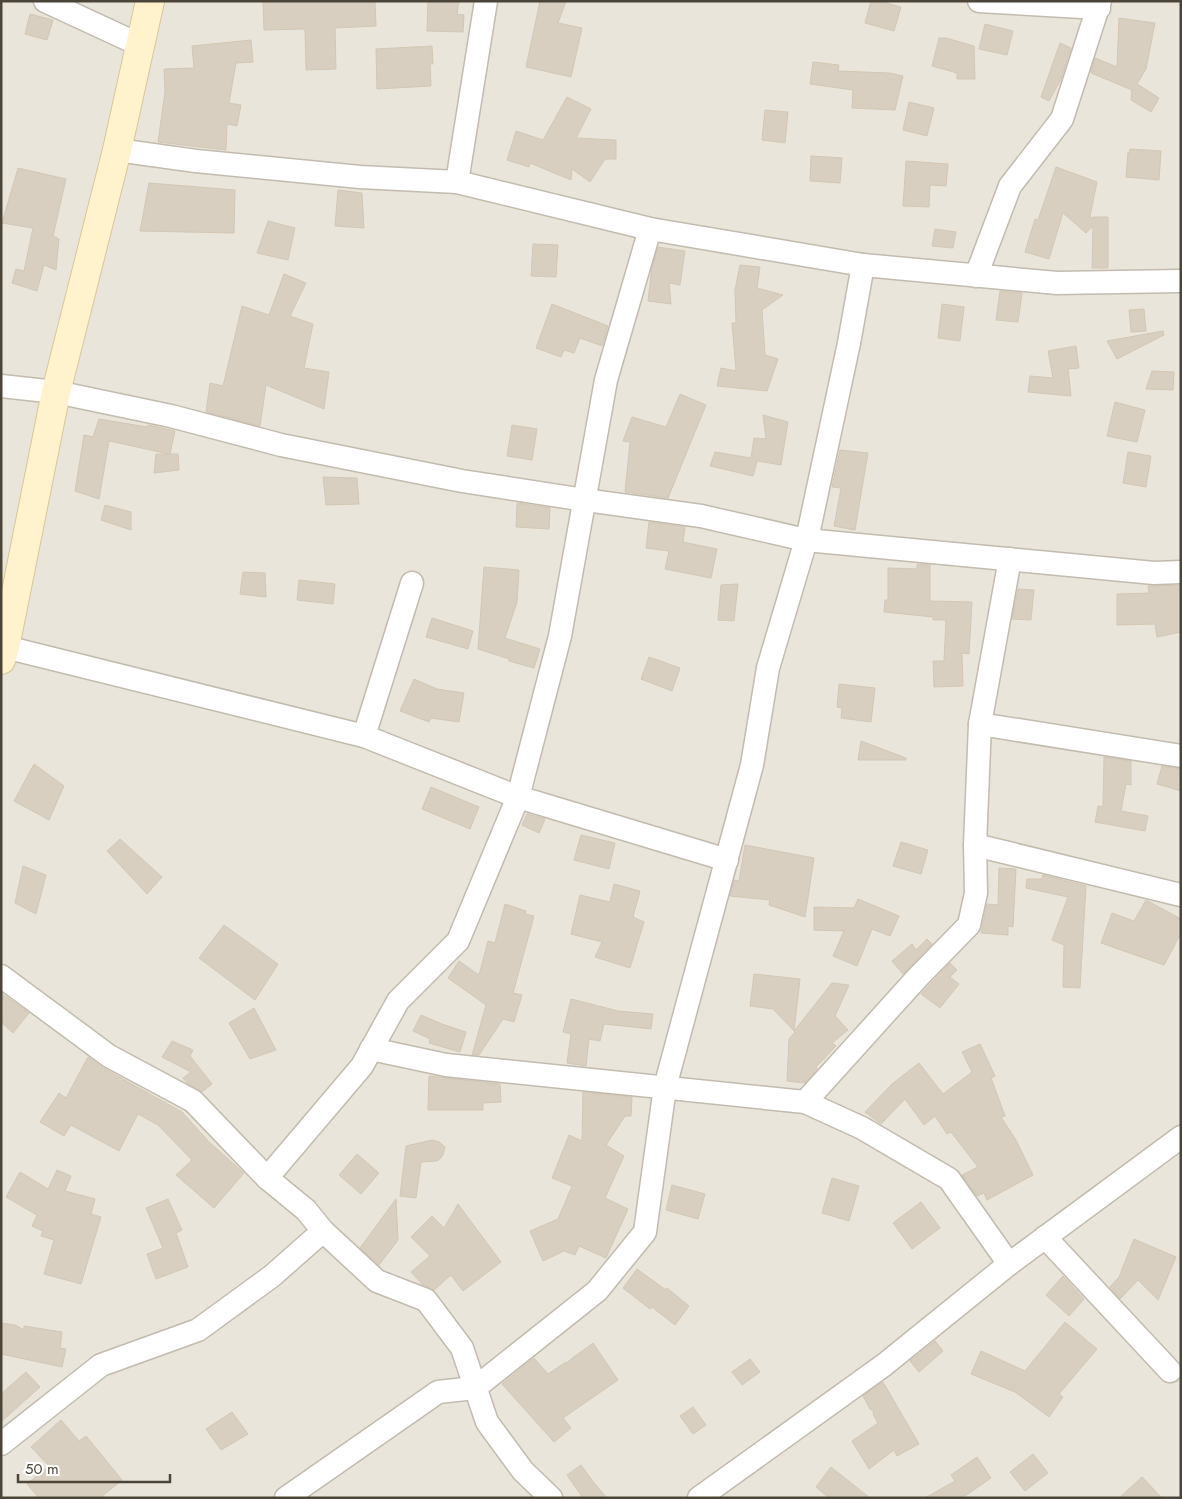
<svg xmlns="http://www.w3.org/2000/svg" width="1182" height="1499" font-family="Jost,sans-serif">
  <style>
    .residential { fill: #eae5da }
    .building { fill: #d8cfc1; stroke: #d3c7b4 }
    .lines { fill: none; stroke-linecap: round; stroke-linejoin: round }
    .street-casing { stroke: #c2bbae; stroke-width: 25 }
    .secondary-casing { stroke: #d6c79b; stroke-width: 30 }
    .street { stroke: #fff; stroke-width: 22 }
    .secondary { stroke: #fff3cd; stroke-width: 28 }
  </style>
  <rect width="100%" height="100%" fill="#f6f3ec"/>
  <rect class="residential" x="1" y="1" width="1180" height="1497"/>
  <g class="building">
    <polygon points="263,1 375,1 376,26 335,28 336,69 306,70 305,29 264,30"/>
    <polygon points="428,1 459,1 457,14 464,15 463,32 427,31"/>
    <polygon points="540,1 566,1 558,23 582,28 571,77 526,67"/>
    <polygon points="871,1 879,1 901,7 894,31 865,23"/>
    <polygon points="30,14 53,20 47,40 25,34"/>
    <polygon points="1119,18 1155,23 1146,69 1137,84 1159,98 1151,112 1131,100 1132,90 1091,73 1095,58 1117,67"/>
    <polygon points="985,24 1013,31 1007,55 979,49"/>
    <polygon points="939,38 946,38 974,46 975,79 957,79 957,73 932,66"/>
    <polygon points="251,40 253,62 236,63 229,103 241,105 237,126 227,124 226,150 158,142 165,92 164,69 194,68 192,46"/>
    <polygon points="1060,43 1071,48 1061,79 1049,101 1041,97"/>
    <polygon points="432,46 433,64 430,64 431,86 377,89 376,49"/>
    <polygon points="813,62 839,65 838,71 889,73 903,76 895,110 852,108 853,90 810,84"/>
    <polygon points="567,97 591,109 576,138 616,140 616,159 605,159 590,182 572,169 571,180 530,163 529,167 507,160 516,131 543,140"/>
    <polygon points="909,102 934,108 927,136 903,130"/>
    <polygon points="765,110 788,112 785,143 762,140"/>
    <polygon points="1130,149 1161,151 1159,180 1126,177 1128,152 1129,153"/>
    <polygon points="811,156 842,158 840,183 810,181"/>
    <polygon points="906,161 948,164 946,186 930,185 929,207 903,206"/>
    <polygon points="1056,167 1097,182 1090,216 1093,219 1093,217 1108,217 1108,268 1092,268 1093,226 1086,233 1063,213 1049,259 1025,252 1035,219 1038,220"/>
    <polygon points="18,168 66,179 53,236 59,239 56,270 44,265 37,291 12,283 16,269 24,271 33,228 2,223"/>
    <polygon points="149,183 235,190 234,233 140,231"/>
    <polygon points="338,190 362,193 364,228 335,226"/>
    <polygon points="268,221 295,228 288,260 257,253"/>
    <polygon points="935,229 956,232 953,248 932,246"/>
    <polygon points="533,244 558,245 556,277 531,276"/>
    <polygon points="658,247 685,251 680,285 669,283 671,304 648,301 652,267"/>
    <polygon points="740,265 760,267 757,288 783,295 762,310 765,355 778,359 767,391 717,386 721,368 736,371 732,323 736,323 735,290"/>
    <polygon points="284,274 306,283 290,316 313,324 304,368 329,372 324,409 266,385 260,426 206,412 210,383 223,386 242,306 269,315"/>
    <polygon points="1000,291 1022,293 1018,322 996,320"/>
    <polygon points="552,304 608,326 602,346 580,338 574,353 564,350 561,357 536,348"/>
    <polygon points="942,304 964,307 960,341 938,338"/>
    <polygon points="1144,309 1146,331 1131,332 1129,310"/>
    <polygon points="1163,331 1164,335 1117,359 1107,341"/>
    <polygon points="1076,346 1079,368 1068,369 1071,396 1028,392 1030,376 1053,378 1048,351"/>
    <polygon points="1152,371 1174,372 1173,390 1146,389"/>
    <polygon points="680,394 706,405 668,498 625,492 630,442 623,441 632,417 666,427"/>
    <polygon points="1115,402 1145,410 1137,442 1107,436"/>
    <polygon points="763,415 788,422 781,465 757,461 753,476 710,466 715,452 751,458 754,438 766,439"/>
    <polygon points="99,419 147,427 148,425 153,426 175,431 170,454 178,454 179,470 154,473 156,454 169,454 109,441 99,499 75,491 84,435 93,437"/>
    <polygon points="512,425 537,429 532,460 507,456"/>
    <polygon points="840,450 868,453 855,530 834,526 841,488 832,487"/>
    <polygon points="1128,452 1151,456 1146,487 1123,483"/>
    <polygon points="323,477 357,478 359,504 326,505"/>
    <polygon points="517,503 550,508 549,529 516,527"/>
    <polygon points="105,505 131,512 131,530 101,520"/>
    <polygon points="649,522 685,527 683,542 717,549 711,578 665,569 669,551 646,548"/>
    <polygon points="917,564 930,565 930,601 972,602 969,654 962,653 963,686 934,687 933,661 944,661 946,620 933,620 933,617 884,612 885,600 888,600 888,568 917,569"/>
    <polygon points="484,567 519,570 517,602 505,638 540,649 534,668 509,661 509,659 478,649"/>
    <polygon points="243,572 265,573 266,597 240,594"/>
    <polygon points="299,580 335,584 333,604 297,600"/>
    <polygon points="738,584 734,621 718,620 721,585"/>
    <polygon points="1181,585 1181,632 1157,637 1155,624 1117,625 1117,594 1149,593 1148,586"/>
    <polygon points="1018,589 1034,590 1031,620 1012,619"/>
    <polygon points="432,618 473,631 468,649 426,637"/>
    <polygon points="649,657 680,668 672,691 641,679"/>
    <polygon points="414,679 437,689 464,693 459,722 431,718 429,722 400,711"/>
    <polygon points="839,684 875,688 871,722 841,718 842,708 837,707"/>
    <polygon points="861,741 906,758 906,760 858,760"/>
    <polygon points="1104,757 1131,761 1131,785 1126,784 1121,811 1148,816 1145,831 1095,822 1098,806 1103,807"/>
    <polygon points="34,764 64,786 49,820 14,801"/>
    <polygon points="1162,766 1181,769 1181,791 1157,784"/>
    <polygon points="431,787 479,807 470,829 422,809"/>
    <polygon points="527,814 545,819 539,833 522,825"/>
    <polygon points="581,835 615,843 609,869 574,860"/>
    <polygon points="120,839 162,877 147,894 107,851"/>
    <polygon points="901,842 928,850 921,874 893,866"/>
    <polygon points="745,845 814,858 805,917 769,905 770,900 730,896 734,880 739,881"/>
    <polygon points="23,866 46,875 36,914 15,903"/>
    <polygon points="999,868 1016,869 1013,927 1008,926 1008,935 981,933 987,904 998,905"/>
    <polygon points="1043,875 1086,886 1080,988 1063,987 1064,945 1052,940 1068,897 1026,888 1027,879 1042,879"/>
    <polygon points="614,884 640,891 633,917 644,922 630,968 595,957 602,942 571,934 580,895 610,902"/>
    <polygon points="858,899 899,916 890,936 872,929 857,966 833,956 844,931 814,930 814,907 854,908"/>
    <polygon points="1146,900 1181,919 1181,933 1164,965 1101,943 1112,913 1134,921"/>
    <polygon points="505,904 526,911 525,914 534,916 513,993 522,995 514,1022 503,1019 479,1055 472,1055 486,1005 448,978 459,961 479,975 488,941 495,943"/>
    <polygon points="224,925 278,964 255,1000 199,958"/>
    <polygon points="927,939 932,944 903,974 892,961 912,944 916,950"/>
    <polygon points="950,963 957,970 950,977 959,984 940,1008 921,994"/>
    <polygon points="754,974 800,979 794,1031 832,983 849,985 835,1016 848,1030 832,1043 836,1046 816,1067 817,1069 805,1083 787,1081 789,1039 795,1032 773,1009 750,1006"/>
    <polygon points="1,993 29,1013 13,1033 1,1022"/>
    <polygon points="571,999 618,1011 653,1014 651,1029 604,1024 600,1041 589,1039 586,1066 567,1063 571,1034 563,1032"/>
    <polygon points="254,1008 276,1050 250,1059 229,1023"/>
    <polygon points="421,1015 442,1024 466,1032 460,1052 429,1043 430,1039 413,1031"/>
    <polygon points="172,1041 193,1050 190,1056 212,1084 202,1092 188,1084 183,1078 191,1072 162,1057"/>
    <polygon points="980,1044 995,1076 991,1078 1005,1116 1001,1117 1016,1140 1033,1175 987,1200 984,1193 977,1196 962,1175 978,1167 951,1132 947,1134 935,1116 924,1125 905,1099 881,1124 865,1112 892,1084 919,1063 943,1094 972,1072 962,1052"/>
    <polygon points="88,1057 103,1068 182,1112 210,1143 244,1173 214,1208 176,1175 192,1160 158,1125 138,1114 119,1151 71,1125 64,1136 40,1122 59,1093 66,1098"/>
    <polygon points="429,1076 500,1084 501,1102 483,1103 483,1110 428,1110"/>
    <polygon points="583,1092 632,1097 631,1116 625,1116 606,1145 624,1156 605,1198 628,1209 606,1258 579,1246 575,1255 564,1251 543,1261 530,1231 558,1219 572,1186 552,1178 569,1135 582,1141"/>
    <polygon points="432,1140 439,1142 445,1147 443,1155 439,1160 436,1161 421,1162 416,1198 400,1196 406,1146"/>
    <polygon points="357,1154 379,1173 361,1194 339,1175"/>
    <polygon points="57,1170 71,1176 65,1191 95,1199 91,1214 101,1217 81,1284 44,1274 54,1240 41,1236 43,1231 32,1226 37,1215 6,1197 20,1172 48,1189"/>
    <polygon points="832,1178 859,1186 849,1221 822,1213"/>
    <polygon points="672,1185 705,1194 698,1219 666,1210"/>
    <polygon points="168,1199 182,1230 176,1233 188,1267 156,1279 147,1254 163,1248 146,1208"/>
    <polygon points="396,1199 398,1240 379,1265 360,1248"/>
    <polygon points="921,1202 940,1228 912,1249 893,1223"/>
    <polygon points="458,1204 501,1262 463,1291 451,1275 434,1290 422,1284 411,1272 430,1256 411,1237 432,1216 444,1228"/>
    <polygon points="1134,1239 1176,1257 1158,1300 1138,1280 1120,1299 1110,1287 1119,1277"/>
    <polygon points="637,1269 666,1290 667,1288 689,1306 675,1325 652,1307 650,1309 623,1288"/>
    <polygon points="1063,1276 1084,1299 1069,1316 1046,1295"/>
    <polygon points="1065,1322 1097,1349 1059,1394 1063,1397 1049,1417 1015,1392 971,1374 981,1351 1025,1371"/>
    <polygon points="1,1323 15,1325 24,1330 24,1326 62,1332 60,1348 66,1349 62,1367 1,1354"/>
    <polygon points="935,1341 943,1351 919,1372 910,1361"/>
    <polygon points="593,1343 618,1380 563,1418 571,1428 554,1442 502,1384 534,1358 548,1374 566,1362 567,1363 571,1359"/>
    <polygon points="750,1359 760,1372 742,1385 732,1372"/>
    <polygon points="26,1372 40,1387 1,1422 1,1394"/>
    <polygon points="883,1382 919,1444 897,1456 894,1450 869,1469 852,1441 878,1423 873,1414 874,1412 870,1409 863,1396"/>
    <polygon points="693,1407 706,1425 693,1434 680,1416"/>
    <polygon points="232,1412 248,1434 221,1450 206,1429"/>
    <polygon points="61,1420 79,1441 86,1436 122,1480 100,1498 39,1498 27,1484 49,1466 31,1447"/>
    <polygon points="1033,1454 1048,1473 1025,1491 1010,1472"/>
    <polygon points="977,1457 991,1478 962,1498 925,1498 955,1481 951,1475"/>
    <polygon points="581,1465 594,1483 607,1498 583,1498 567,1475"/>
    <polygon points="831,1467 870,1498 829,1498 816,1487"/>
    <polygon points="1142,1477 1162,1498 1119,1498"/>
  </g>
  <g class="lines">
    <defs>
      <g id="street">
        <polyline points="45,1 140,45"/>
        <polyline points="979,1 1099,8"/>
        <polyline points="117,150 196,161 360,177 457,182 650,229 863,265 1057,283 1181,281"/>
        <polyline points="457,182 486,1"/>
        <polyline points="976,276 1010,186 1062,119 1100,1"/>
        <polyline points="1,386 56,392 171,416 281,445 462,481 585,500 701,516 806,540 1154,573 1181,572"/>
        <polyline points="5,647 364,736 518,797 727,860"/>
        <polyline points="980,724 1181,756"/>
        <polyline points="364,736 412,583"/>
        <polyline points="975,845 1181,895"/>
        <polyline points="1,976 109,1056 193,1101 267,1178 306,1210 323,1231 377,1281 426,1300 462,1348 487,1422 523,1471 551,1498"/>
        <polyline points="371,1049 446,1065 805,1102 918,977 969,925 976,893 975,845 980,724 1010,559"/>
        <polyline points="805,1102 862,1128 949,1179 1009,1264"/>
        <polyline points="267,1178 362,1066 398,1001 458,941 518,797 560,636 606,380 650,229"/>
        <polyline points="1045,1237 1170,1371"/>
        <polyline points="1,1444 101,1365 198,1330 272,1276 323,1231"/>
        <polyline points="286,1498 438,1392 475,1388 597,1291 645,1232 665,1087 752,765 768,668 809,530 849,343 863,265"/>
        <polyline points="699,1498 884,1365 1009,1264 1181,1137"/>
      </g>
      <polyline id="secondary" points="1,660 5,647 56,392 117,150 150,1"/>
    </defs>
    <use href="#street" class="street-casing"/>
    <use href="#secondary" class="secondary-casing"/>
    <use href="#street" class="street"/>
    <use href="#secondary" class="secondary"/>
  </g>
  <rect width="1182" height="1499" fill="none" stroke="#4b4439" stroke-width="5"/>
  <path d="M18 1474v8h152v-8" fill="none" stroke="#4b4439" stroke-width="2.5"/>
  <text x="25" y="1474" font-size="15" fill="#4b4439" stroke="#ffffff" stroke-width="4" paint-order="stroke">50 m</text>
</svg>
